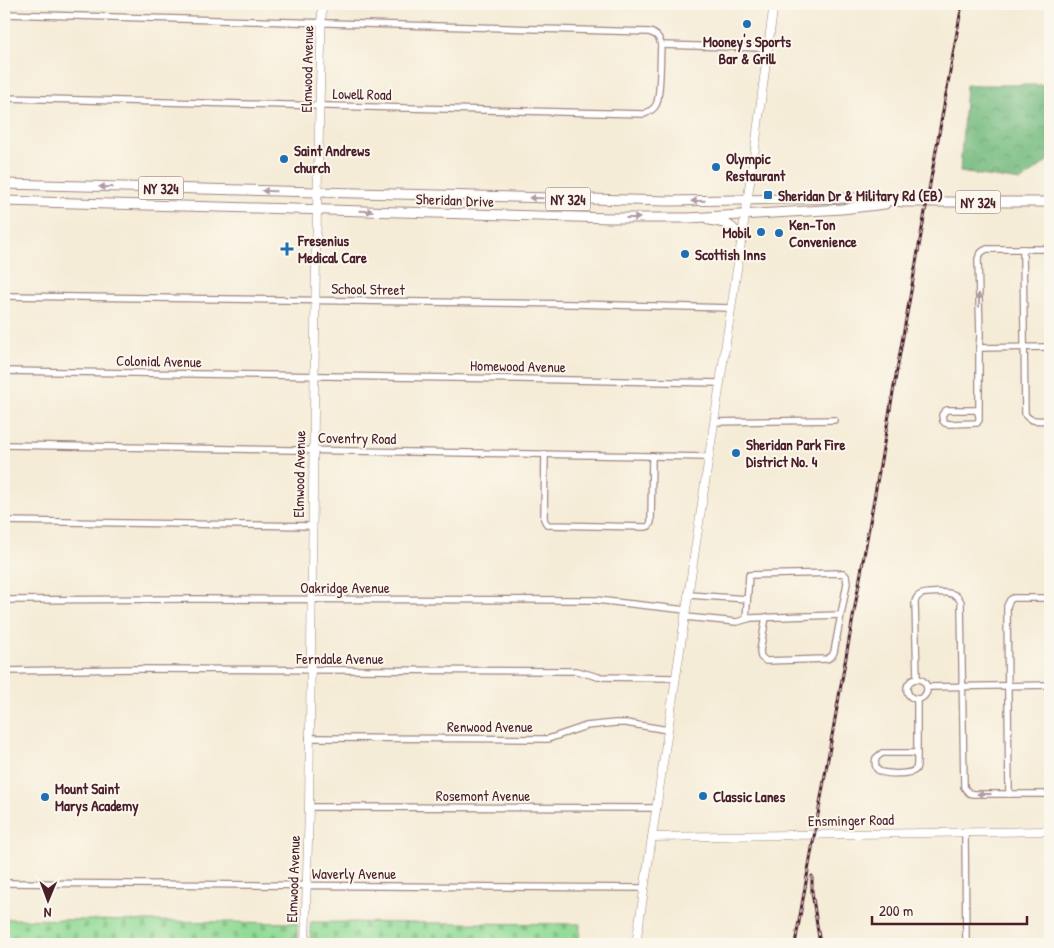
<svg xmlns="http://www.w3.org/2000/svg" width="1054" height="948" font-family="'Patrick Hand',sans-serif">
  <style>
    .forest { fill: url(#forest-crowns); stroke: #606d55 }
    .cemetery { fill: url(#cemetery-stones); stroke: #6e7d60 }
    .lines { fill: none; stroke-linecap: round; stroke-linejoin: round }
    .street-casing { stroke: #a08681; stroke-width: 8 }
    .secondary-casing { stroke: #a08681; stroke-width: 9 }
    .primary-casing { stroke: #a08681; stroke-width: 11 }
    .street { stroke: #fff; stroke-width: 5.5 }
    .secondary { stroke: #fff; stroke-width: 8 }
    .primary { stroke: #fff; stroke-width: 9 }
    .rail-casing { stroke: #4a1f2b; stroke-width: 3 }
    .rail { stroke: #fbf7ec; stroke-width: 1; stroke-dasharray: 4; stroke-linecap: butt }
    .oneway { fill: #ae9aa0 }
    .poi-dot { fill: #1f6fb2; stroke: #fbf7ec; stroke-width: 2 }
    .labels { text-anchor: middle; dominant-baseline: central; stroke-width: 4; stroke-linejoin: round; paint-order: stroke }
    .shield { fill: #fbf7ec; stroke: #7f6065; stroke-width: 1 }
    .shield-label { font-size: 14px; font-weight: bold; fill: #4a1f2b }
    .poi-label { font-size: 15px; font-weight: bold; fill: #4a1f2b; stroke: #fbf7ec; text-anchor: start }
    .street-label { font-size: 15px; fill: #4a1f2b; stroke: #fbf7ec }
  </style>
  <defs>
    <pattern id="forest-crowns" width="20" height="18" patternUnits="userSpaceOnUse" patternTransform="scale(1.25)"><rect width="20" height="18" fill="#75bb7f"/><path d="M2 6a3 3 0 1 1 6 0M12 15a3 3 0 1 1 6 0" fill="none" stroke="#629768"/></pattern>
    <pattern id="cemetery-stones" width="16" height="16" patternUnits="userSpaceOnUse" patternTransform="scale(1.25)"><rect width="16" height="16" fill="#92db96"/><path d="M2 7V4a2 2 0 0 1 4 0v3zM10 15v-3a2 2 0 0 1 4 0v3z" fill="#7fbc81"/></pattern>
  </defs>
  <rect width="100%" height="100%" fill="#fbf7ec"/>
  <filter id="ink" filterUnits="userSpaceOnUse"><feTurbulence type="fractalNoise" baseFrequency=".02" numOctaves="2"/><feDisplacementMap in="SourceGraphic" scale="10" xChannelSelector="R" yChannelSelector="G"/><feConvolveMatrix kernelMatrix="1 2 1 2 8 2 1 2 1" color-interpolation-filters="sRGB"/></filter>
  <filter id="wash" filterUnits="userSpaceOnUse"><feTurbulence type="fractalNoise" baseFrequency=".0096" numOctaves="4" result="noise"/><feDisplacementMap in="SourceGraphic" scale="20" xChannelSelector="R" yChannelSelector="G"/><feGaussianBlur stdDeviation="1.12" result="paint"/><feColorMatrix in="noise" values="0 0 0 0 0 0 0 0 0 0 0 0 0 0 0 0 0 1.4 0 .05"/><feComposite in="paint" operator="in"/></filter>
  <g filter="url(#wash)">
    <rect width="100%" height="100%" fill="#f5ecd7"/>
    <polygon class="forest" points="966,85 1050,85 1050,159 1021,181 960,172"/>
    <g class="cemetery">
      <polygon points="4,919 297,923 297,944 4,944"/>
      <polygon points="311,922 580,924 579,944 310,944"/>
    </g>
  </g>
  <g filter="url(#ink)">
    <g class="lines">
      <defs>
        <g id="street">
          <path d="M4,14l645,18c8,2 11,6 12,13 -1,13 0,51 -5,60 -3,5 -7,7 -12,9l-640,-16"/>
          <polyline points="661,45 767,48"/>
          <path d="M1023,249l2,165c5,9 16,6 25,6"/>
          <polyline points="4,296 574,304 731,308"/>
          <polyline points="979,348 1050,347"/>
          <polyline points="4,371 519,379 720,383"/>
          <polygon points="947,410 977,410 979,416 979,420 977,423 949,424 945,423 943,421 942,415 945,411"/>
          <path d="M979,413v-65l1,-12 -2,-77c1,-5 4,-8 9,-10h63"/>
          <polyline points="714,422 834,420"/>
          <polyline points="4,445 709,457"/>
          <polyline points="545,454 544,519 546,523 548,525 646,527 649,526 651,522 652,456"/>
          <polyline points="4,521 312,526"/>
          <polyline points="689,595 747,599"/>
          <polyline points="4,600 190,599 596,600 686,610"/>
          <polyline points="685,617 737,622 751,618 840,615"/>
          <polyline points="746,619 749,575 843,573 846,576 847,583 834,652 832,656 827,659 766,661 761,657 760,651 766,617"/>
          <polyline points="4,671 135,669 577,671 598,677 676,678"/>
          <path d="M917,678l-2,-76c1,-3 1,-5 5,-7 4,-3 27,-3 32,-1 5,1 7,4 9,8l3,185 5,6 4,1h77"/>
          <circle cx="917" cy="689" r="10"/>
          <polyline points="928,687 1050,685"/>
          <polyline points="309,738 548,739 586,726 615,723 626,723 668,730"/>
          <path d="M917,753h-35l-6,5c-1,4 -1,9 2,12 4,5 34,5 38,-1 1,-2 1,-5 1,-8v-62"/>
          <polyline points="1009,794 1007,606 1010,600 1013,598 1050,598"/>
          <polyline points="309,807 657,808"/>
          <polyline points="965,833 966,944"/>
          <polyline points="4,883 645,888"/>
        </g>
        <g id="secondary">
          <polyline points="652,837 1050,831"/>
          <polyline points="305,944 309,807 316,254 322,4"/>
          <path d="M636,944l119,-795c6,-48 12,-97 19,-145"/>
        </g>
        <g id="primary">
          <polyline points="4,184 668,201 859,198 905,202 1050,202"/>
          <polyline points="4,201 612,218 689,218 842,209 885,204"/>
          <path d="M709,220c17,3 24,4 32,20"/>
        </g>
      </defs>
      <use href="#street" class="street-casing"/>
      <use href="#secondary" class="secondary-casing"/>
      <use href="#primary" class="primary-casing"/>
      <use href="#street" class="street"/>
      <use href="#secondary" class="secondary"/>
      <use href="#primary" class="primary"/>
      <defs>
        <g id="rail">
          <polyline points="812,876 812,892 819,938 819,944"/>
          <polyline points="795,944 962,4"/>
        </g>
      </defs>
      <use href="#rail" class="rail-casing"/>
      <use href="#rail" class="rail"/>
    </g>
    <defs><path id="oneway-solid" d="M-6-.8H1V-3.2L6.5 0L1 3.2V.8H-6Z" transform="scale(1.25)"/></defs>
    <g class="oneway">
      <use href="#oneway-solid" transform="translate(106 187) rotate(-179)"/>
      <use href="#oneway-solid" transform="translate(269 191) rotate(-178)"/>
      <use href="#oneway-solid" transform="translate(536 198) rotate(-178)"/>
      <use href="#oneway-solid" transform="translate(698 201) rotate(179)"/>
      <use href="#oneway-solid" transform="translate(366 211) rotate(2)"/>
      <use href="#oneway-solid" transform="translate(633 218)"/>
      <use href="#oneway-solid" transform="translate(979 300) rotate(-91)"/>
      <use href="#oneway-solid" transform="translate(984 794) rotate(180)"/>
    </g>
  </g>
  <g class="poi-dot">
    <circle cx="747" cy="24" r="5"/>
    <circle cx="284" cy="159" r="5"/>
    <circle cx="716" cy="167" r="5"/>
    <rect x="763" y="190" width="10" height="10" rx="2.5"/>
    <circle cx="761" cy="232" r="5"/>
    <circle cx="779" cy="233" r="5"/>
    <path d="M284.5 241.5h5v5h5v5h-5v5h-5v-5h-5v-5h5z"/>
    <circle cx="685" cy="254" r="5"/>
    <circle cx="736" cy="453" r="5"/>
    <circle cx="703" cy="796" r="5"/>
    <circle cx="45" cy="797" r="5"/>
  </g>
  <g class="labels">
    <g class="shield">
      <rect x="138.5" y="176.5" width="45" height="23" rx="4"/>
      <rect x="545.5" y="187.5" width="45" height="23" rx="4"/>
      <rect x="955.5" y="190.5" width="45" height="23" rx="4"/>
    </g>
    <g class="shield-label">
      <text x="161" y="188">NY 324</text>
      <text x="568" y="199">NY 324</text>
      <text x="978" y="202">NY 324</text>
    </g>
    <g class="poi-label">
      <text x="747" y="41" text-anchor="middle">Mooney's Sports<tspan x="747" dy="17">Bar &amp; Grill</tspan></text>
      <text x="294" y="150">Saint Andrews<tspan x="294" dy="17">church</tspan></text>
      <text x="726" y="158">Olympic<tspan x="726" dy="17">Restaurant</tspan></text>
      <text x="778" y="195">Sheridan Dr &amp; Military Rd (EB)</text>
      <text x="789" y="224">Ken-Ton<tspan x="789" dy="17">Convenience</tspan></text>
      <text x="751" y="232" text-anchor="end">Mobil</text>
      <text x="298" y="240">Fresenius<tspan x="298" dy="17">Medical Care</tspan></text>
      <text x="695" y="254">Scottish Inns</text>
      <text x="746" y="444">Sheridan Park Fire<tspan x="746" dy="17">District No. 4</tspan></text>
      <text x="55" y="788">Mount Saint<tspan x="55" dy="17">Marys Academy</tspan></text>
      <text x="713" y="796">Classic Lanes</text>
    </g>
    <g class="street-label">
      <text transform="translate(307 69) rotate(-89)">Elmwood Avenue</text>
      <text transform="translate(362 94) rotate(1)">Lowell Road</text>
      <text transform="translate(455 200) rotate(2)">Sheridan Drive</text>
      <text transform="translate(368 289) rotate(1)">School Street</text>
      <text transform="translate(159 361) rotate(1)">Colonial Avenue</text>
      <text transform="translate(518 366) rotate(1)">Homewood Avenue</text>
      <text transform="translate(357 438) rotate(1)">Coventry Road</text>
      <text transform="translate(299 474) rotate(-89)">Elmwood Avenue</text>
      <text x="345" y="587">Oakridge Avenue</text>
      <text x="340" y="658">Ferndale Avenue</text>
      <text x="490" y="726">Renwood Avenue</text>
      <text x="483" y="795">Rosemont Avenue</text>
      <text transform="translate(851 820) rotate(-1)">Ensminger Road</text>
      <text x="354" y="873">Waverly Avenue</text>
      <text transform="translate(293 879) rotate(-88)">Elmwood Avenue</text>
    </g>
  </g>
  <rect width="1054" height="948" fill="none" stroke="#fbf7ec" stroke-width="20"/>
  <g transform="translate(48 900) rotate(181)" stroke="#fbf7ec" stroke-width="4" paint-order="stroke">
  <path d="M0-4L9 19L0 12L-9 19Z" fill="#4a1f2b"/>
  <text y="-8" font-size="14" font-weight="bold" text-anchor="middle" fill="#4a1f2b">N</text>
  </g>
  <path d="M872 916v8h155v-8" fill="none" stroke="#4a1f2b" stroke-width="2.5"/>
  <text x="879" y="916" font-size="15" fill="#4a1f2b" stroke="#fbf7ec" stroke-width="4" paint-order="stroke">200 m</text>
</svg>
